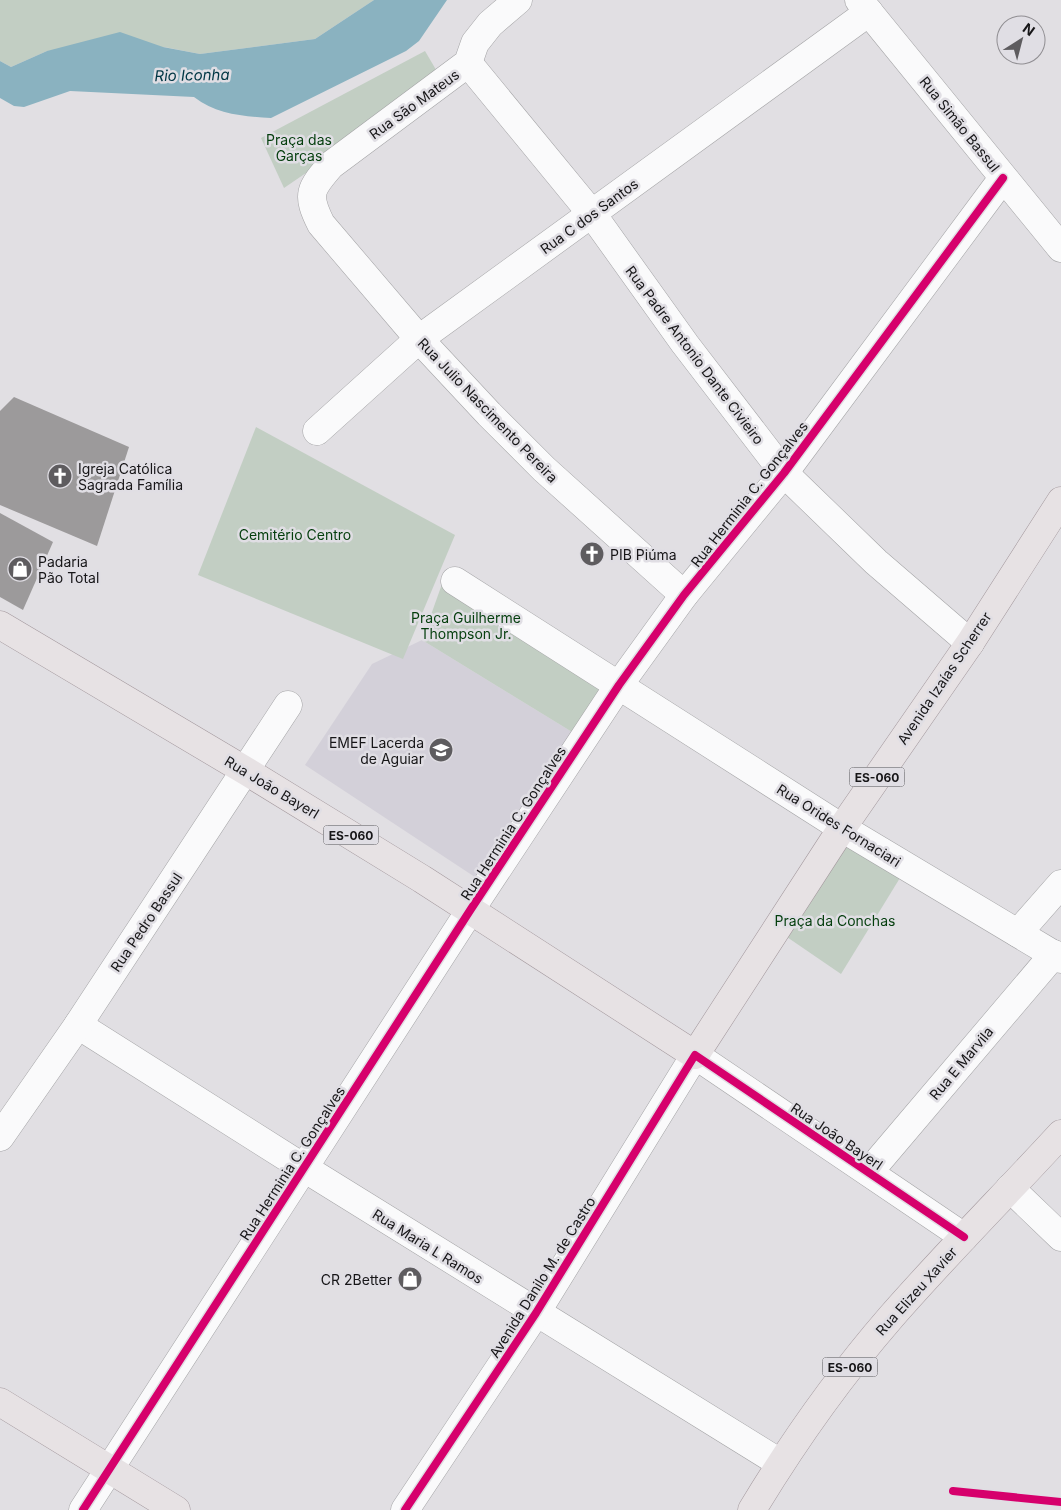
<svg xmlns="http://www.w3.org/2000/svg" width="1061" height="1510" font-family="Inter,sans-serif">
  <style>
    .built { fill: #d3d0d9 }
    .green { fill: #c2cec3 }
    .water { fill: #8ab2c0 }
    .building { fill: #9c9a9b }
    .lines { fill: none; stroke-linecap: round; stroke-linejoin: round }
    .minor-casing { stroke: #a4a4a6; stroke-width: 29 }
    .major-casing { stroke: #a3989d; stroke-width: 29 }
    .minor { stroke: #fafafb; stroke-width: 28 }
    .major { stroke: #e7e2e4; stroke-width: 28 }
    .cycleway-casing { stroke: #e0dee4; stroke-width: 11 }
    .cycleway { stroke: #d6006c; stroke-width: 8 }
    .labels { text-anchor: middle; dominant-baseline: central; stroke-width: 5; stroke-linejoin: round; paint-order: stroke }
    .shield { fill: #e0dee4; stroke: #535255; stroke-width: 1 }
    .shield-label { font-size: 12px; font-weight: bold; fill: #171618 }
    .street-label { font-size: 14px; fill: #171618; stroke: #e0dee4 }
    .park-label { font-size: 14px; fill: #043e0d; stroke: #e0dee4 }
    .poi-label { font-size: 14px; fill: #171618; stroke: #e0dee4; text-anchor: start }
    .water-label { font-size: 15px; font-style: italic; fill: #003644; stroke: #e0dee4 }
  </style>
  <rect width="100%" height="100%" fill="#e1dfe3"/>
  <polygon class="built" points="422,640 577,735 484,883 305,765 372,664"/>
  <g class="green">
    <polygon points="0,0 374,0 315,39 200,54 164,47 47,51 11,67 0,61"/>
    <polygon points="425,51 442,80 284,188 261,138"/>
    <polygon points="256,427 455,535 403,659 198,575"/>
    <polygon points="447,570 612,676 577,735 422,640"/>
    <polygon points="848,839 903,873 841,974 784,935"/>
  </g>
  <path class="water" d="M374,0h73l-28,41 -13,10 -135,67c-28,-2 -54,-3 -77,-21l-124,-6 -46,16 -10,-1 -14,-8v-37l11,6 36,-16 73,-19 43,15 37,7 115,-15z"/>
  <g class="building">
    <polygon points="14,397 129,447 97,546 0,505 0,411"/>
    <polygon points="0,513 53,542 23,610 0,597"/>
  </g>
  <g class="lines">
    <defs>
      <g id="minor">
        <path d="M518,0l-28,24 -15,19 -7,20 -137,102c-21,24 -25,29 -10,59l98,115 70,75 55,55 140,126"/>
        <polyline points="859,0 1061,248"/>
        <polyline points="468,63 592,214 685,344 784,473 876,562 970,643"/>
        <polyline points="317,431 419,339 869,12"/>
        <polyline points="455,581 842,828 1061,959"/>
        <polyline points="1018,933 1061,884"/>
        <polyline points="78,1025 304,1168 780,1463"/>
        <polyline points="0,1137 78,1025 288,705"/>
        <polyline points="869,1172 1054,954"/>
        <polyline points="1010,1188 1061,1237"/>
        <polyline points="83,1510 471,909 619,685 684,595 784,473 1003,178"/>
        <polyline points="405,1510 536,1313 695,1055 964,1237"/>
      </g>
      <g id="major">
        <polyline points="0,625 246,771 422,879 695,1055 842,828 970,643 1061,501"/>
        <polyline points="0,1402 176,1510"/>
        <path d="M752,1510c41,-68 87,-133 139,-193 55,-63 114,-122 170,-183"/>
      </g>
    </defs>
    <use href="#minor" class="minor-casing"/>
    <use href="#major" class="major-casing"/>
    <use href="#minor" class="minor"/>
    <use href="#major" class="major"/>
    <defs>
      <g id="cycleway">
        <polyline points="953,1491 1061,1502"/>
        <polyline points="83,1510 471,909 619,685 684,595 784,473 1003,178"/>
        <polyline points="405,1510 536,1313 695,1055 964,1237"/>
      </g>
    </defs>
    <use href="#cycleway" class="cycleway-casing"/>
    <use href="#cycleway" class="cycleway"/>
  </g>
  <defs>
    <symbol id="church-disc" viewBox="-11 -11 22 22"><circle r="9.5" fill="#5e5c5f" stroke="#e0dee4"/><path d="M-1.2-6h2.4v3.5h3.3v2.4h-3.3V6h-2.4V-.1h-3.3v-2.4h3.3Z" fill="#fff"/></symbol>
    <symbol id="shop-disc" viewBox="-11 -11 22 22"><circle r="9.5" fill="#5e5c5f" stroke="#e0dee4"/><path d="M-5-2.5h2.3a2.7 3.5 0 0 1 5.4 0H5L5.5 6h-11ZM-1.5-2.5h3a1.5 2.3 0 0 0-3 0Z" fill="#fff"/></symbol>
    <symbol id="school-disc" viewBox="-11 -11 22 22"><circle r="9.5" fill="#5e5c5f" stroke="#e0dee4"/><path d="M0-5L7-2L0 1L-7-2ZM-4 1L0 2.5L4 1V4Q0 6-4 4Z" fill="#fff"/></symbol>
  </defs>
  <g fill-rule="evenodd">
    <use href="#church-disc" x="46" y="462" width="28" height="28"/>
    <use href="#church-disc" x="578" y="540" width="28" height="28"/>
    <use href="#shop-disc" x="6" y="555" width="28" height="28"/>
    <use href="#school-disc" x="427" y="736" width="28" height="28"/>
    <use href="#shop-disc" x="396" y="1265" width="28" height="28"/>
  </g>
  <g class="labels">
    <g class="shield">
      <rect x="849.5" y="767.5" width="55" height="19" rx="4"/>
      <rect x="323.5" y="825.5" width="55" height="19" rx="4"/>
      <rect x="822.5" y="1357.5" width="55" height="19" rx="4"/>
    </g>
    <g class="shield-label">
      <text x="877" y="777">ES-060</text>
      <text x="351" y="835">ES-060</text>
      <text x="850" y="1367">ES-060</text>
    </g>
    <g class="street-label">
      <text transform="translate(414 104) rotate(-36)">Rua São Mateus</text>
      <text transform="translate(960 124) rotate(51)">Rua Simão Bassul</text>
      <text transform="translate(589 216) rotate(-36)">Rua C dos Santos</text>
      <text transform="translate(695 355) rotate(53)">Rua Padre Antonio Dante Civieiro</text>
      <text transform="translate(488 410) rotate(46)">Rua Julio Nascimento Pereira</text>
      <text transform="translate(749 494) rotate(-52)">Rua Herminia C. Gonçalves</text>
      <text transform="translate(944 678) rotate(-56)">Avenida Izaías Scherrer</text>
      <text transform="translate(272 787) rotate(31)">Rua João Bayerl</text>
      <text transform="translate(513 823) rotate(-57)">Rua Herminia C. Gonçalves</text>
      <text transform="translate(839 825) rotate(32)">Rua Orides Fornaciari</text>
      <text transform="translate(146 922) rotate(-56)">Rua Pedro Bassul</text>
      <text transform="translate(961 1063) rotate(-50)">Rua E Marvila</text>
      <text transform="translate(837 1136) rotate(34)">Rua João Bayerl</text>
      <text transform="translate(292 1163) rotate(-57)">Rua Herminia C. Gonçalves</text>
      <text transform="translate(428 1246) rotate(32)">Rua Maria L Ramos</text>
      <text transform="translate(542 1277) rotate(-58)">Avenida Danilo M. de Castro</text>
      <text transform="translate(916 1291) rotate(-48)">Rua Elizeu Xavier</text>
    </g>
    <g class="park-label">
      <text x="299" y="139">Praça das<tspan x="299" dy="16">Garças</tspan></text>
      <text x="295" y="534">Cemitério Centro</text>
      <text x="466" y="617">Praça Guilherme<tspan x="466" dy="16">Thompson Jr.</tspan></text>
      <text x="835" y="920">Praça da Conchas</text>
    </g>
    <g class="poi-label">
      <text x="78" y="468">Igreja Católica<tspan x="78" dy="16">Sagrada Família</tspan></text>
      <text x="610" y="554">PIB Piúma</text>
      <text x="38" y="561">Padaria<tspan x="38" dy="16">Pão Total</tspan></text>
      <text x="424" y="742" text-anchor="end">EMEF Lacerda<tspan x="424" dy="16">de Aguiar</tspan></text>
      <text x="392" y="1279" text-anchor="end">CR 2Better</text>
    </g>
    <g class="water-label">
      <text transform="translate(192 75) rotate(-1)">Rio Iconha</text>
    </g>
  </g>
  <g transform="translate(1021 40) rotate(36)"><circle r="24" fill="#e0dee4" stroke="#908e92"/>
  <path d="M0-4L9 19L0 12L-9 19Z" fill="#5e5c5f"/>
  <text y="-8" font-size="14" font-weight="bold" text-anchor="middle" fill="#171618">N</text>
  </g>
</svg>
